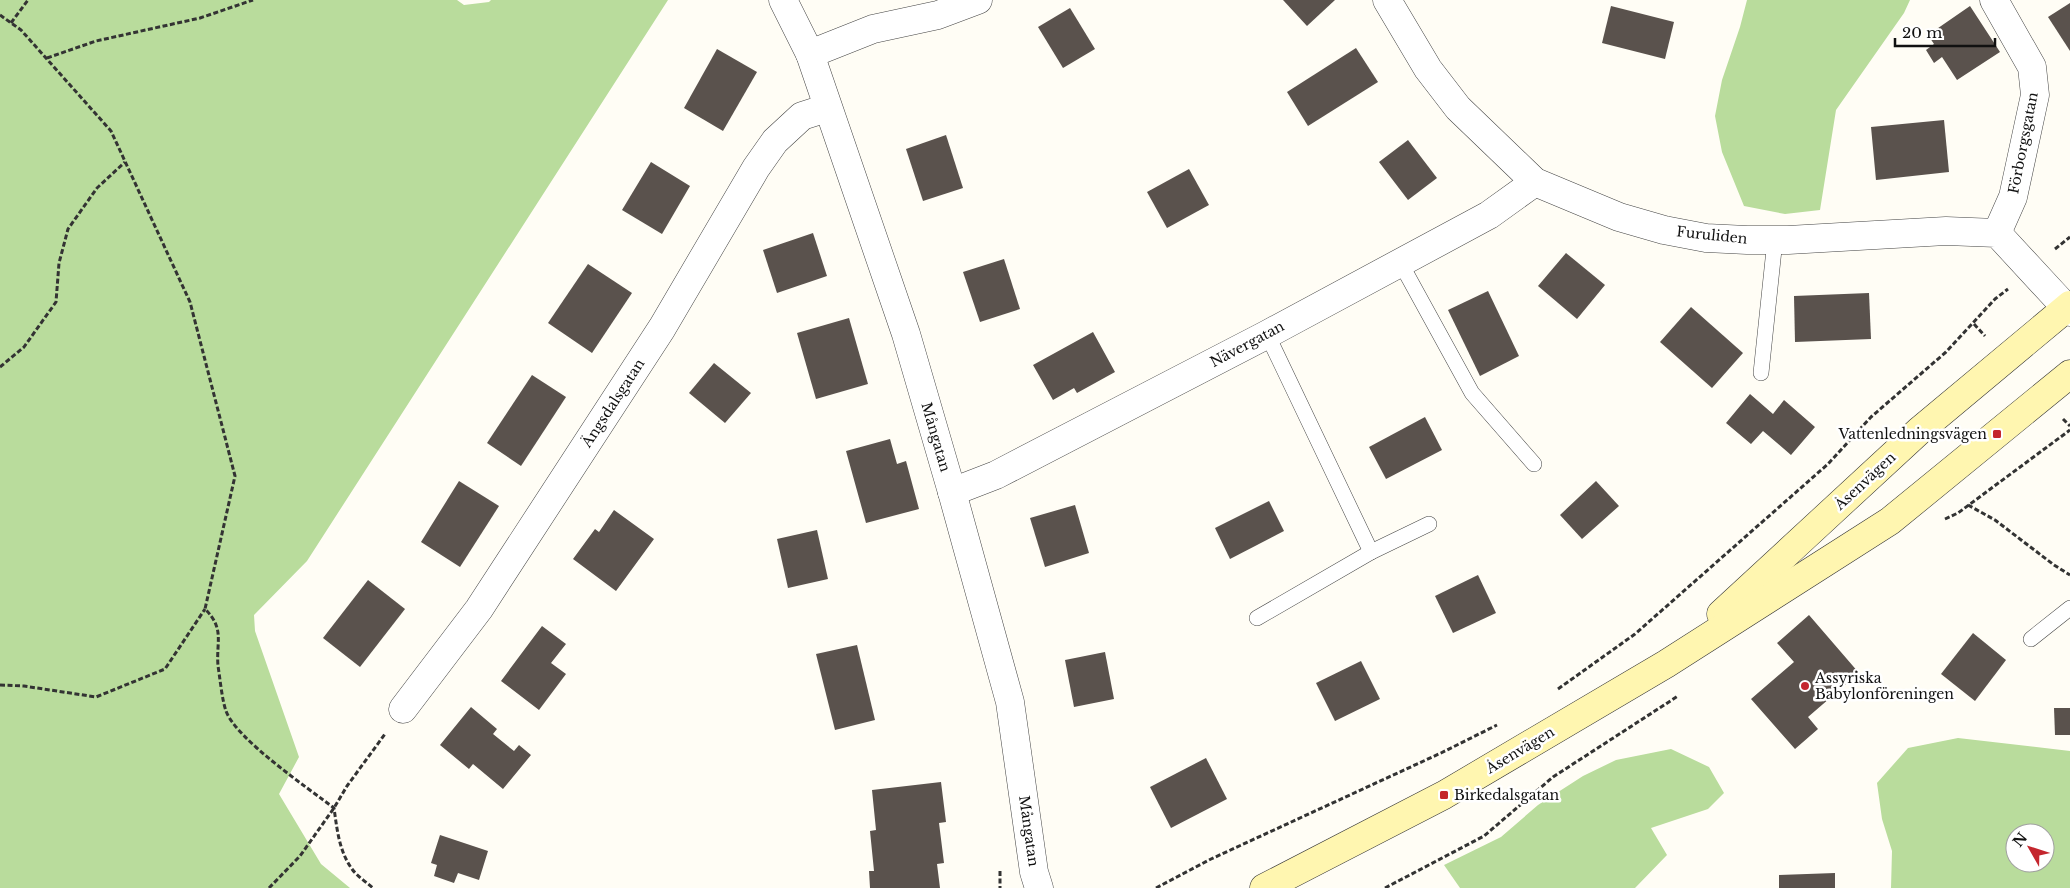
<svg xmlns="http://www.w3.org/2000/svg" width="2070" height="888" font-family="'Libre Baskerville',serif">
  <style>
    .forest { fill: #b9dc9c; fill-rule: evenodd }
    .building { fill: #5a524d }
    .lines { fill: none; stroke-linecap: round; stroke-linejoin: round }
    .lane-casing { stroke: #444; stroke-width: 16 }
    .street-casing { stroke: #444; stroke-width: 29 }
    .secondary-casing { stroke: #333; stroke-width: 29 }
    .path { stroke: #333; stroke-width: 3; stroke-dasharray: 5 2.5; stroke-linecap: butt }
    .lane { stroke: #fff; stroke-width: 15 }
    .street { stroke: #fff; stroke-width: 28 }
    .secondary { stroke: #fff6b0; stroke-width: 28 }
    .poi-dot { fill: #c4262e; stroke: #fff; stroke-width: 2 }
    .labels { text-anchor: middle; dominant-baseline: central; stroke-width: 5; stroke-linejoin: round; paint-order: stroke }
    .street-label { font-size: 14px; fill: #111; stroke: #fff }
    .poi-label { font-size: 14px; fill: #111; stroke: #fff; text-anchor: start }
  </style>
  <rect width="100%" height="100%" fill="#fffdf5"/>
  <g class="forest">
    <polygon points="0,0 457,0 464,5 489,2 491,0 668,0 307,561 254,615 255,631 299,757 279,794 321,864 350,888 0,888"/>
    <polygon points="1747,0 1910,0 1904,13 1836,110 1820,210 1785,214 1744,206 1722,152 1715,116 1722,80 1740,27"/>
    <path d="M1958,738l112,13v137h-179l1,-37 -10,-32 -5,-36 31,-35zM2015,833h30v30h-30z"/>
    <polygon points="1671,749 1709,767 1724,793 1708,809 1651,828 1667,855 1635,888 1460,888 1444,865 1501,837 1538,805 1583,776 1616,760"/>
  </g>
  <g class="building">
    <polygon points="1283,0 1335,0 1307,26"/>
    <polygon points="2070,3 2070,51 2048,17"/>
    <polygon points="1611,6 1674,22 1665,59 1602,43"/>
    <polygon points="1970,6 2000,52 1957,80 1942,57 1934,63 1926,50 1934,44 1928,35"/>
    <polygon points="1070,8 1095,49 1063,68 1038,27"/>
    <polygon points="1356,48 1378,82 1308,126 1287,92"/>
    <polygon points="717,49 757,72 723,131 684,108"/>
    <polygon points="1944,120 1949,172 1876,180 1871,127"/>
    <polygon points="946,135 963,188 923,201 906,149"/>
    <polygon points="1408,140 1437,178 1408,200 1379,162"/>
    <polygon points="651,162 690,186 662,234 622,210"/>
    <polygon points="1189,169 1209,205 1167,228 1147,192"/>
    <polygon points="813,233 827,276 777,293 763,250"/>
    <polygon points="1566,253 1605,285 1577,319 1538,286"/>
    <polygon points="1004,259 1020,309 980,322 963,272"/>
    <polygon points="588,264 632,293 592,353 548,323"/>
    <polygon points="1488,291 1519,356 1480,376 1448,310"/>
    <polygon points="1869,293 1871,339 1795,342 1794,296"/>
    <polygon points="1691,307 1743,353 1712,388 1660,342"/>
    <polygon points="849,318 868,384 816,399 797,333"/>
    <polygon points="1093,332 1115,372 1077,393 1074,388 1053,400 1033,365"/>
    <polygon points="714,363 751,393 725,423 689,393"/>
    <polygon points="532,375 566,397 521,466 487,443"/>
    <polygon points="1750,394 1773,414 1784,400 1815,427 1791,455 1763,431 1751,444 1726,423"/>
    <polygon points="1425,417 1442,450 1386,479 1369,447"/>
    <polygon points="890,439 897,464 906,461 919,509 866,523 846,451"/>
    <polygon points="459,481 499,506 460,567 421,542"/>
    <polygon points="1596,481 1619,506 1582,539 1560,515"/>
    <polygon points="1269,501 1284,531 1230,559 1215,528"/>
    <polygon points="1075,505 1089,553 1045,567 1030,518"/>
    <polygon points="614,510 654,539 616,591 573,559 595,529 599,532"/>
    <polygon points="817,530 828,579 788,588 777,539"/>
    <polygon points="1478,575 1496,613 1453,633 1435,596"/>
    <polygon points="368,580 405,609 360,667 323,638"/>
    <polygon points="1809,615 1859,673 1808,717 1818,729 1795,749 1751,699 1794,662 1777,643"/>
    <polygon points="542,626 566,644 551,663 566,674 539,710 501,681"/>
    <polygon points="1973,633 2006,660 1975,701 1941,674"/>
    <polygon points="857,645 875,720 835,730 816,654"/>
    <polygon points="1105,652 1114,699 1074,707 1065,660"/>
    <polygon points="1361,661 1380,699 1335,721 1316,683"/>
    <polygon points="471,707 497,729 493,734 514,751 519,745 531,755 503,789 473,764 469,769 440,745"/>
    <polygon points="2054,708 2070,708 2070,735 2055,735"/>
    <polygon points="1206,758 1227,799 1171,828 1150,787"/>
    <polygon points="941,782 946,822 939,823 944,863 937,864 940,888 870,888 869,871 874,871 870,831 876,830 872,790"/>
    <polygon points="440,835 488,851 479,880 458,873 454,883 434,876 437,865 431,863"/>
    <polygon points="1835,873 1835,888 1779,888 1779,875"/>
  </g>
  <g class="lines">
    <defs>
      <g id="lane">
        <polyline points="1400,262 1472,393 1534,464"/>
        <polyline points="1267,334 1371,552"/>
        <polyline points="1761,373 1775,240"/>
        <polyline points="1257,618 1371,552 1429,524"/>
        <polyline points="2031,639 2070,608"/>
      </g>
      <g id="street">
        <polyline points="783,0 810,54 906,334 952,492 1010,702 1034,872 1039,888"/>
        <polyline points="1387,0 1428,69 1458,108 1535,182 1619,217 1664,230 1706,238 1747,240 1788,240 1946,231 1997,233 2070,312"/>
        <polyline points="1994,0 2032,67 2035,95 2013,197 1997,233"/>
        <polyline points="810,54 873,29 938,15 978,0"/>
        <polyline points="952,492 996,475 1266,335 1489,215 1535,182"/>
        <polyline points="403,709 479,609 662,328 756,168 775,141 802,116 827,108"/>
      </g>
      <g id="secondary">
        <polyline points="1721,614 1919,431 2070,305"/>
        <polyline points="1264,888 1444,795 1666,664 1890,521 2070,374"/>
      </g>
    </defs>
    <use href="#lane" class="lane-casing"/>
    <use href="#street" class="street-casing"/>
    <use href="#secondary" class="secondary-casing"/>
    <g class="path">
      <path d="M0,15l21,15 90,101 79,171 45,174 -30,133c20,20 11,32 13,57 2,12 4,34 8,45 10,28 82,77 108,97 3,21 5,43 18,61 5,7 14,13 21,19"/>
      <polyline points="11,23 28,0"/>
      <polyline points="47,58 96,41 200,18 253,0"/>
      <polyline points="2055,249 2070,237"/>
      <polyline points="1974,324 1985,336"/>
      <polyline points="0,367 24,347 56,302 59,263 68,229 97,188 125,162"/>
      <polyline points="2063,419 2070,426"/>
      <polyline points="1968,505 1995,520 2054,565 2070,575"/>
      <polyline points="1945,519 1958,513 2070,430"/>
      <polyline points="0,685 24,686 96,697 165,669 205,609"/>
      <polyline points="1558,689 1635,634 1828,464 1871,417 1946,352 1995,299 2008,289"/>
      <polyline points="1000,871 1000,888"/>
      <polyline points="269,888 300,856 334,808 347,786 385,734"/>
      <polyline points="1156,888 1211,859 1441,753 1497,725"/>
      <polyline points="1385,888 1484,836 1553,777 1678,696"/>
    </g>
    <use href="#lane" class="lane"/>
    <use href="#street" class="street"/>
    <use href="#secondary" class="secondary"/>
  </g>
  <g class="poi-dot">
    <rect x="1992" y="429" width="10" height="10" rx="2.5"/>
    <circle cx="1805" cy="686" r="5"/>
    <rect x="1439" y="790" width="10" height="10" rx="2.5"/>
  </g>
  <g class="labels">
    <g class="street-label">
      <text transform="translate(2023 143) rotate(-79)">Förborgsgatan</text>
      <text transform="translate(1712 235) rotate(6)">Furuliden</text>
      <text transform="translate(1247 344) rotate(-28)">Nävergatan</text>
      <text transform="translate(613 403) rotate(-57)">Ängsdalsgatan</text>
      <text transform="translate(936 437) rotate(74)">Mångatan</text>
      <text transform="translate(1865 481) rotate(-43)">Åsenvägen</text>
      <text transform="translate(1520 750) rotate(-31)">Åsenvägen</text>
      <text transform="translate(1029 831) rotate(82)">Mångatan</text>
    </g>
    <g class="poi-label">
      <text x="1987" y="434" text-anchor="end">Vattenledningsvägen</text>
      <text x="1815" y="678">Assyriska<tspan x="1815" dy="16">Babylonföreningen</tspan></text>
      <text x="1454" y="795">Birkedalsgatan</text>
    </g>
  </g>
  <g transform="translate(2030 848) rotate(309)"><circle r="24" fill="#ffffff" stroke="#a0a0a0"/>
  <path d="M0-4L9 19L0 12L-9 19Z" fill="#c4262e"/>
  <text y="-8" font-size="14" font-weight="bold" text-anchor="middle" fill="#111111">N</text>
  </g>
  <path d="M1895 38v8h100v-8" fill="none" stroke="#111111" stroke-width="2.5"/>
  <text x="1902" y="38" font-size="15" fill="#111111" stroke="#ffffff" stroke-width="4" paint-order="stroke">20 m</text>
</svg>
